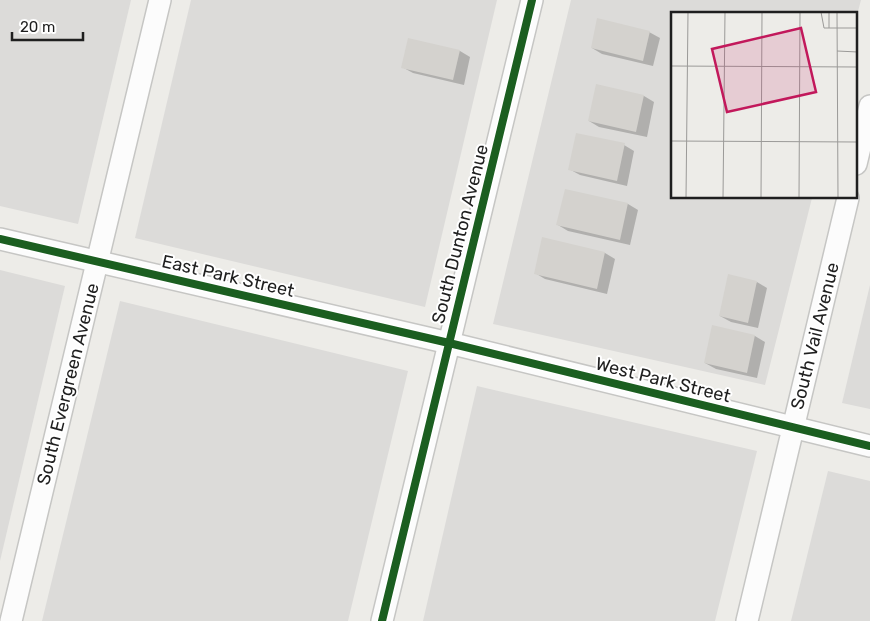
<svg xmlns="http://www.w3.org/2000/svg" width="870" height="621" font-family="Rubik,sans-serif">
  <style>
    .residential { fill: #dcdbd9 }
    .shadow { fill: #0003 }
    .building { fill: #d4d2ce }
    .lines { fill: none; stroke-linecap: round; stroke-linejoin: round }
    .street-casing { stroke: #c6c6c4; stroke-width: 24 }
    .street { stroke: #fcfcfc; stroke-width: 21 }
    .cycleway-casing { stroke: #fff; stroke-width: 11 }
    .cycleway { stroke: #1b5e20; stroke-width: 8 }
    .labels { text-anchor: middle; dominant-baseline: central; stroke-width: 4; stroke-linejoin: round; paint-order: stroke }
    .street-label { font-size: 18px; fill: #1f1f1f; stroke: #fff }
    .inset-road { fill: none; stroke: #9b9a98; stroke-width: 1 }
    .view { fill: #c2185b; fill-opacity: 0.15; stroke: #c2185b; stroke-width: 2.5 }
    .inset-edge { fill: none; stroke: #1f1f1f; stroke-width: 2.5 }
  </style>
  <rect width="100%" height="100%" fill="#edece8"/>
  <g class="residential">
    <polygon points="0,0 131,0 78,224 0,206"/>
    <polygon points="191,0 497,0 425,307 135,238"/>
    <polygon points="571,0 861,0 856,19 856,14 672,14 672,198 812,198 765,385 493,324"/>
    <polygon points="0,270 65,286 0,561"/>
    <polygon points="870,285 870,409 842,403"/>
    <polygon points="120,301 408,371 348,621 42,621"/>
    <polygon points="477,386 757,451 715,621 423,621"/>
    <polygon points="828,471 870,481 870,621 791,621"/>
  </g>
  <g class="shadow">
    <polygon points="649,32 660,38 653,66 602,54 592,48"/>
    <polygon points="409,39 460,51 470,57 464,85 413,73 402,67"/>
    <polygon points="597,85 644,96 654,102 647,137 599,127 589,121"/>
    <polygon points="624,145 634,151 627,186 580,175 569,169"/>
    <polygon points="566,190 628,204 638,210 630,245 568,231 558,225"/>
    <polygon points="543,239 605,253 615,259 607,294 545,279 535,273"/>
    <polygon points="757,282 767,288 758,328 731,322 720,316"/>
    <polygon points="713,327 755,336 765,342 757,378 716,369 705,363"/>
  </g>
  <g class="building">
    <polygon points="597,18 650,31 643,61 591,48"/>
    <polygon points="408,38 460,50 453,80 401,68"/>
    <polygon points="596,84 644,95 636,132 588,121"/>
    <polygon points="576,133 625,143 617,181 568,170"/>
    <polygon points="565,189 628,203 620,240 556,225"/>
    <polygon points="542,237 605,252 597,289 534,274"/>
    <polygon points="728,274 757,281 748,323 719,316"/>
    <polygon points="712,325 755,335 747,373 704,363"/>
  </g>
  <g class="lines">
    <defs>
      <g id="street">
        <polyline points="856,164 870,106"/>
        <polyline points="0,239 449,343 870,446"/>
        <polyline points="11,621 160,0"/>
        <polyline points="382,621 532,0"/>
        <polyline points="747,621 848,198"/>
      </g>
    </defs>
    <use href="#street" class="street-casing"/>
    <use href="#street" class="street"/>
    <defs>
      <g id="cycleway">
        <polyline points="0,239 449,343 870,446"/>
        <polyline points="382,621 532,0"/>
      </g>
    </defs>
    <use href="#cycleway" class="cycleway-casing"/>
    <use href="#cycleway" class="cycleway"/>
  </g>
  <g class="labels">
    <g class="street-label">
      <text transform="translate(460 234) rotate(-76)">South Dunton Avenue</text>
      <text transform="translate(228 276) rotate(13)">East Park Street</text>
      <text transform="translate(815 336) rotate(-76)">South Vail Avenue</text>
      <text transform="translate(663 380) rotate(14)">West Park Street</text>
      <text transform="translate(68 384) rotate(-76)">South Evergreen Avenue</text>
    </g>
  </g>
  <g transform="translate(671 12)">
    <rect width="186" height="186" fill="#edece8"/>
    <path class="inset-road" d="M150,0l3,16h34M166,0l1,186M158,16v-16M166,39l21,1M0,54l187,1M0,129l187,1M15,186l2,-186M52,186l2,-186M90,186l1,-186M128,186l1,-186"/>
    <path class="view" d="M130,16l15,64 -89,20 -15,-63z"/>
    <rect width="186" height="186" class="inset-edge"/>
  </g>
  <path d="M12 32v8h71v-8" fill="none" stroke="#1f1f1f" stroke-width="2.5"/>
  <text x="20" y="32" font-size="15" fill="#1f1f1f" stroke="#ffffff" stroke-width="4" paint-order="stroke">20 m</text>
</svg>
